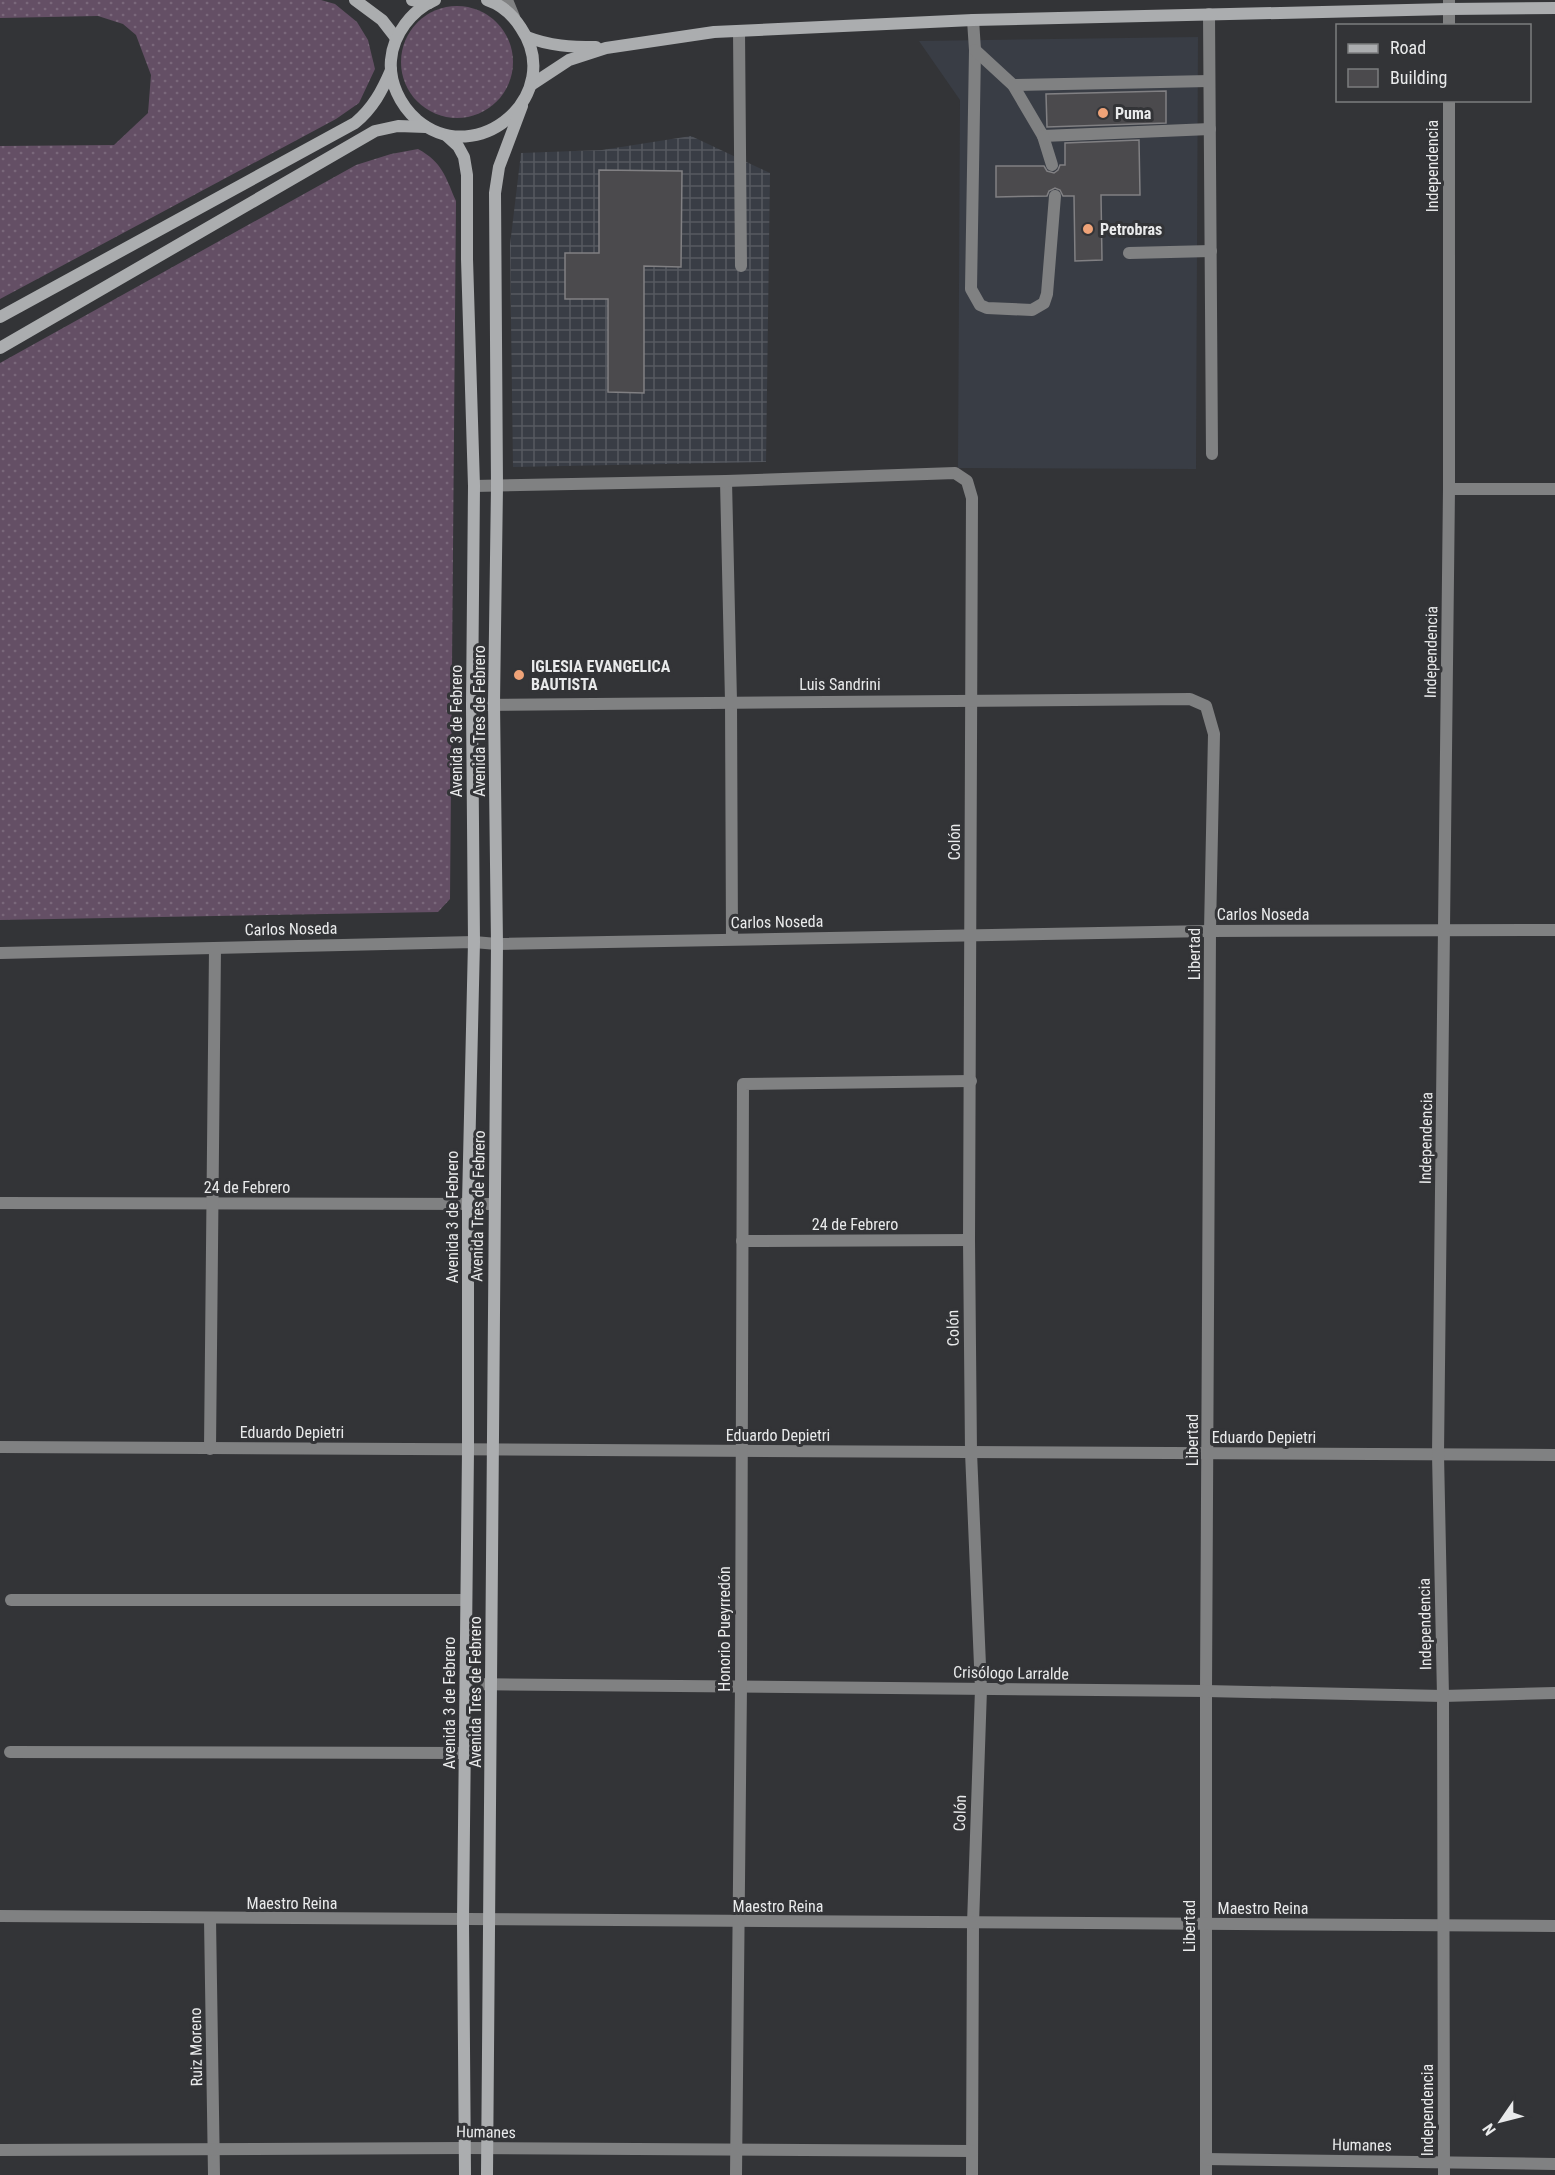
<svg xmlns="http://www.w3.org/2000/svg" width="1555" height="2175" font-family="'Roboto Condensed',sans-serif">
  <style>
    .built { fill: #393d45 }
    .industrial { fill: url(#industrial-grid) }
    .grass { fill: url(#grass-dots) }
    .building { fill: #4b4a4d; stroke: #818083; stroke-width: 1.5 }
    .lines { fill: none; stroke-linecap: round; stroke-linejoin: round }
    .lane { stroke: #808182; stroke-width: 12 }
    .street { stroke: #808182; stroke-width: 12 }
    .secondary { stroke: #abadaf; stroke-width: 12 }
    .poi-dot { fill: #efa378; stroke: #333437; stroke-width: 2 }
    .labels { text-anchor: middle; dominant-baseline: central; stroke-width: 6; stroke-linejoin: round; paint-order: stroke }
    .poi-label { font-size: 16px; font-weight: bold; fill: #e9eaeb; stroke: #333437; text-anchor: start }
    .street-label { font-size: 16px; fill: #e9eaeb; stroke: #333437 }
  </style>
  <defs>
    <pattern id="industrial-grid" width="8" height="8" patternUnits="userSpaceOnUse" patternTransform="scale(1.5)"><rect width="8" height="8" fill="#393d45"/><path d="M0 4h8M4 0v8" fill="none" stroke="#565960"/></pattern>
    <pattern id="grass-dots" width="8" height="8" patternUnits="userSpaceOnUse" patternTransform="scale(1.5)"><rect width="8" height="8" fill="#644f65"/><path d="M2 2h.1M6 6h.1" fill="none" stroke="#7a687b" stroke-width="1.8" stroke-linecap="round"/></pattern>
  </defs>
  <rect width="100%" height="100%" fill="#333437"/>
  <polygon class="built" points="1198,37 1196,469 958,468 960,100 919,41"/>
  <polygon class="industrial" points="691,136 770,173 766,462 513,467 510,245 521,153 602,150"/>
  <g class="grass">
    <polygon points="0,0 321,0 335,4 357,22 368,40 375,69 359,103 336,119 0,299 0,146 114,145 148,113 151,75 136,35 123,24 98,16 0,18"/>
    <circle cx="457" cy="62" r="56"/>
    <path d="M418,149c25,14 27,27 38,52l-6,698 -12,13 -438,8v-557l356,-198 35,-11z"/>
  </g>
  <g class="building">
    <polygon points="1166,91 1166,123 1047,127 1046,94"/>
    <polygon points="1139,140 1140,195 1101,195 1102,260 1075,261 1074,196 1063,196 1060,190 1055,188 1049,191 1047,196 996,197 996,166 1044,166 1047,171 1054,173 1058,170 1060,165 1065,165 1065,143"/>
    <polygon points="599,170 682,171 681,267 644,266 644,393 608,392 608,299 565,299 565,253 599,253"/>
  </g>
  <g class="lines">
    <g class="lane">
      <polyline points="973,20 975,50 971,289 980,305 987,308 1032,310 1044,303 1047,294 1055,196"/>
      <polyline points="739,31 741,266"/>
      <polyline points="975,50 1013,85 1043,136 1210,129"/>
      <polyline points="1013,85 1209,81"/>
      <polyline points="1043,136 1052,165"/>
      <polyline points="1129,253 1211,251"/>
    </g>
    <g class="street">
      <polyline points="507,0 514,17"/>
      <polyline points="1209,14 1212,454"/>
      <polyline points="1449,26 1449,0"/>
      <polyline points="726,481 731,701 732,939"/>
      <polyline points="474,486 726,481 955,473 967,481 972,498 969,1240 971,1452 981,1689 973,1924 972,2175"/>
      <polyline points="1449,489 1555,489"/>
      <polyline points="472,705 1190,699 1206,706 1214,734 1210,931 1206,1691 1206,2175"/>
      <polyline points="0,953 474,942 497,944 1210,931 1555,930"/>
      <polyline points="0,1203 494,1204"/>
      <polyline points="742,1241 969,1240"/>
      <polyline points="0,1447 1555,1455"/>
      <polyline points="210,1449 215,948"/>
      <polyline points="11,1600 466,1600"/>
      <polyline points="466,1684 1206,1691 1443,1696 1555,1693"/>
      <polyline points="10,1752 466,1753"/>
      <polyline points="0,1916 1555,1926"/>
      <polyline points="210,1919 214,2175"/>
      <polyline points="0,2150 465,2148 972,2151"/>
      <polyline points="1206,2159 1555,2164"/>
      <polyline points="736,2175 741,1686 743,1084 971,1081"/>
      <polyline points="1444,2175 1443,1696 1438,1454 1449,489 1449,100"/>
    </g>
    <g class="secondary">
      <polyline points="355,0 382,20 396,38"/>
      <polyline points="412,0 429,3"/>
      <path d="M435,0c-23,10 -42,34 -44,60 -2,22 9,45 26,60 61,51 149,-26 104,-92 -8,-13 -19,-23 -34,-28"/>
      <path d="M527,37c23,9 44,10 69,10"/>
      <polyline points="531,85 569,60 606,48 714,32 973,20 1449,9 1555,8"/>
      <polyline points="447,136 458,146 464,157 467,175 467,259 474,486 472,705 474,942 468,1203 468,1450 463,1921 465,2175"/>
      <path d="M0,317l355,-194c18,-15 27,-32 36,-53"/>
      <polyline points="0,348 375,131 398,126 426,127"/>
      <polyline points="487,2175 497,944 494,703 497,486 495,193 499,167 522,106"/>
    </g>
  </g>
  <g class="poi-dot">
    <circle cx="1103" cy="113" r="6"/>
    <circle cx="1088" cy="229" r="6"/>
    <circle cx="519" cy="675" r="6"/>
  </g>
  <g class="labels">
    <g class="poi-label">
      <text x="1115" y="113">Puma</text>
      <text x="1100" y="229">Petrobras</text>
      <text x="531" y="666">IGLESIA EVANGELICA<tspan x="531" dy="18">BAUTISTA</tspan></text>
    </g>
    <g class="street-label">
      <text transform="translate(1432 166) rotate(-90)">Independencia</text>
      <text transform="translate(1431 652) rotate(-89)">Independencia</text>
      <text x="840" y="684">Luis Sandrini</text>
      <text transform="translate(479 721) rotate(-90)">Avenida Tres de Febrero</text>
      <text transform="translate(456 731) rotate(-90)">Avenida 3 de Febrero</text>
      <text transform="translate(954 842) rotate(-90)">Colón</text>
      <text x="1263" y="914">Carlos Noseda</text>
      <text transform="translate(777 922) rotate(-1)">Carlos Noseda</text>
      <text transform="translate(291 929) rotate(-1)">Carlos Noseda</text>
      <text transform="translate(1194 954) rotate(-90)">Libertad</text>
      <text transform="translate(1426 1138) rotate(-89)">Independencia</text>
      <text x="247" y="1187">24 de Febrero</text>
      <text transform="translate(478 1206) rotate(-89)">Avenida Tres de Febrero</text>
      <text transform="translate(452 1217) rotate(-90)">Avenida 3 de Febrero</text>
      <text x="855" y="1224">24 de Febrero</text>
      <text transform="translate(953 1328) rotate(-91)">Colón</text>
      <text x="292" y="1432">Eduardo Depietri</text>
      <text x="778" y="1435">Eduardo Depietri</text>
      <text x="1264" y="1437">Eduardo Depietri</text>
      <text transform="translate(1192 1440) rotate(-90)">Libertad</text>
      <text transform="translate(1425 1624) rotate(-91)">Independencia</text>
      <text transform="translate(724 1629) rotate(-90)">Honorio Pueyrredón</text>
      <text transform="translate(1011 1673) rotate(1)">Crisólogo Larralde</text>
      <text transform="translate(475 1692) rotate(-90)">Avenida Tres de Febrero</text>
      <text transform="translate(449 1703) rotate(-90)">Avenida 3 de Febrero</text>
      <text transform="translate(960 1813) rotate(-88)">Colón</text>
      <text x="292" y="1903">Maestro Reina</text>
      <text x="778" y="1906">Maestro Reina</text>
      <text x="1263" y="1908">Maestro Reina</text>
      <text transform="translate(1189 1926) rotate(-90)">Libertad</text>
      <text transform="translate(196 2047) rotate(-91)">Ruiz Moreno</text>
      <text transform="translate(1427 2110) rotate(-90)">Independencia</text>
      <text transform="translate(486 2132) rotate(1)">Humanes</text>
      <text transform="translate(1362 2145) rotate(1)">Humanes</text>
    </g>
  </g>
  <rect x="1336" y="24" width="195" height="78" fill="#333437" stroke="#7c7d7f" stroke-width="1.5"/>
  <rect x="1348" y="44" width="30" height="9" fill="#abadaf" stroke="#7c7d7f" stroke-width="1.5"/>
  <text x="1390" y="54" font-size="18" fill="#e9eaeb">Road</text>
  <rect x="1348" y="69" width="30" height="18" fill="#4b4a4d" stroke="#7c7d7f" stroke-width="1.5"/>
  <text x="1390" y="84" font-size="18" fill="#e9eaeb">Building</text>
  <g transform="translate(1501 2121) rotate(235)" stroke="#333437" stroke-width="4.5" paint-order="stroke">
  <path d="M0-4.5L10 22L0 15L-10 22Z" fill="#e9eaeb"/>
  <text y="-9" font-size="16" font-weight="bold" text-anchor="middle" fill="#e9eaeb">N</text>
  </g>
</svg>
